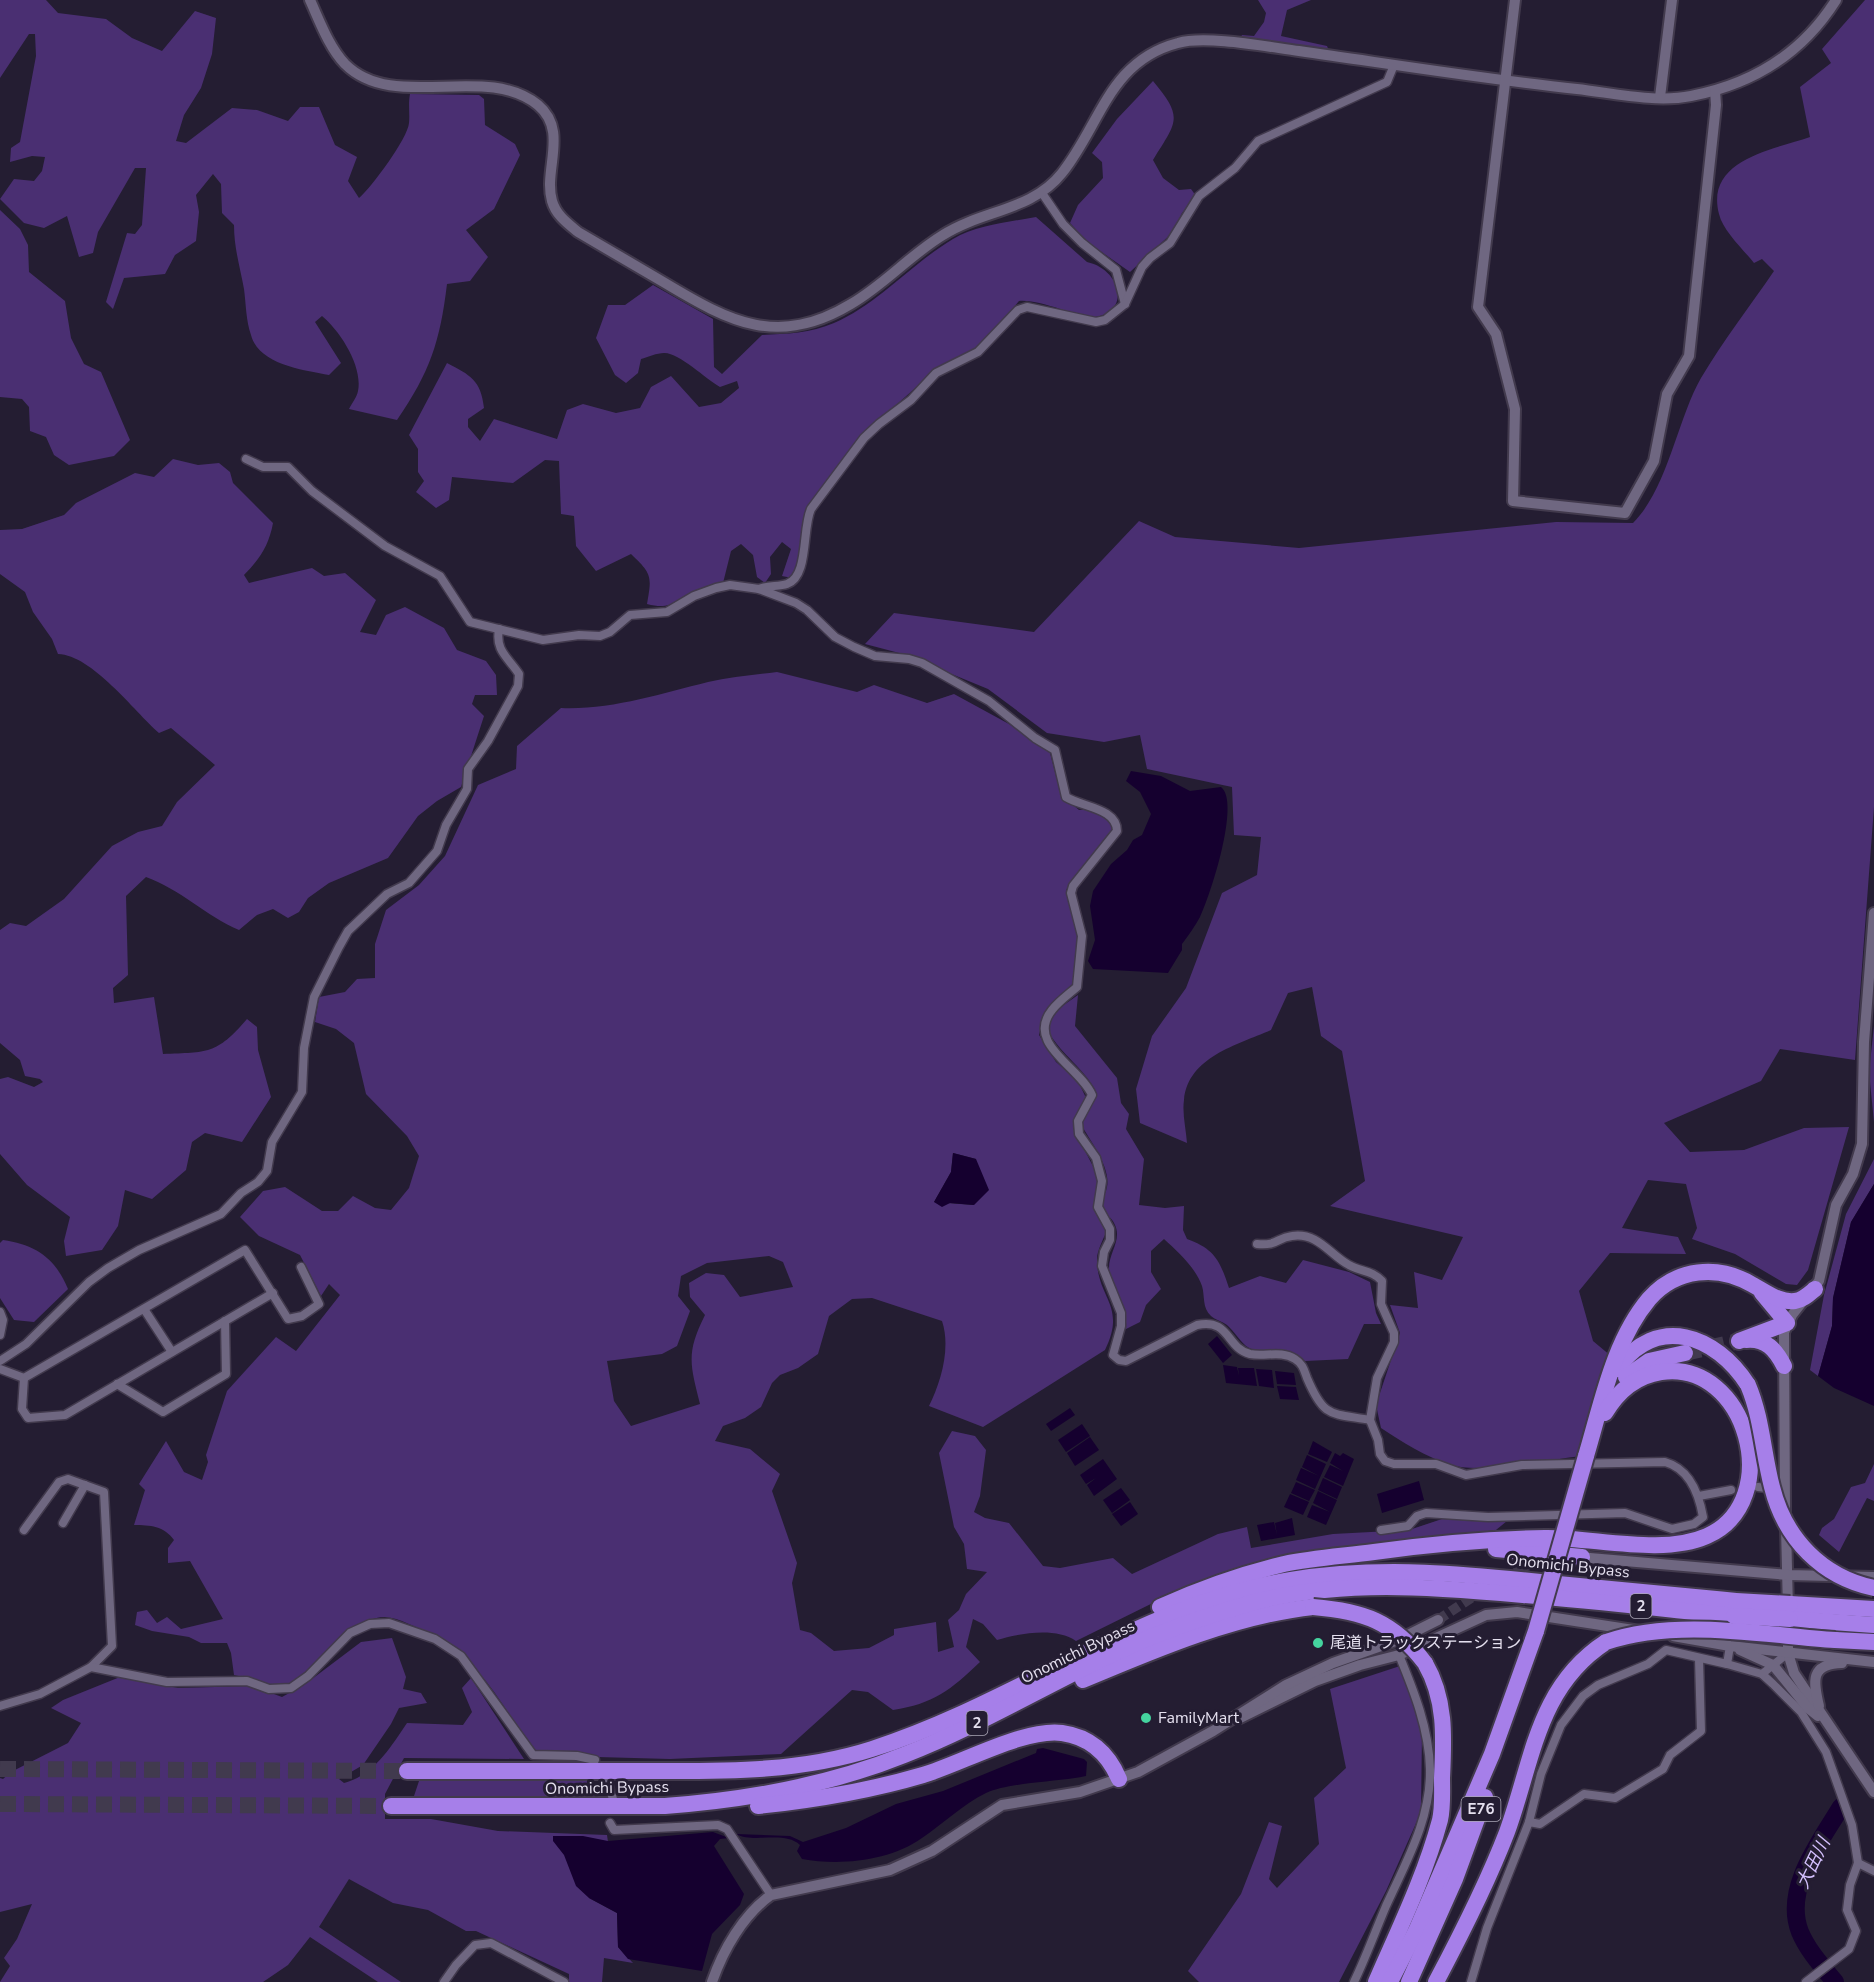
<svg xmlns="http://www.w3.org/2000/svg" width="1874" height="1982" font-family="'Nunito Sans','Noto Sans JP',sans-serif">
  <style>
    .green { fill: #4a2f72; fill-rule: evenodd }
    .water { fill: #15002f }
    .lines { fill: none; stroke-linecap: round; stroke-linejoin: round }
    .river { stroke: #15002f; stroke-width: 18 }
    .tertiary-tunnel { stroke: #413a4e; stroke-width: 10; stroke-dasharray: 10 5; stroke-linecap: butt }
    .motorway-tunnel { stroke: #413a4e; stroke-width: 16; stroke-dasharray: 16 8; stroke-linecap: butt }
    .minor-casing { stroke: #423a4d; stroke-width: 11 }
    .tertiary-casing { stroke: #423a4d; stroke-width: 14 }
    .motorway-casing { stroke: #423a4d; stroke-width: 20 }
    .minor { stroke: #6f6781; stroke-width: 8 }
    .tertiary { stroke: #6f6781; stroke-width: 10 }
    .motorway { stroke: #a67fe9; stroke-width: 16 }
    .motorway-bridge-casing { stroke: #423a4d; stroke-width: 20; stroke-linecap: butt }
    .motorway-bridge { stroke: #a67fe9; stroke-width: 16 }
    .poi-dot { fill: #45d49f; stroke: #241d32; stroke-width: 2 }
    .labels { text-anchor: middle; dominant-baseline: central; stroke-width: 6; stroke-linejoin: round; paint-order: stroke }
    .shield { fill: #241d32; stroke: #aba6b6; stroke-width: 1.5 }
    .shield-label { font-size: 15px; font-weight: bold; fill: #e5e0ef }
    .street-label { font-size: 16px; fill: #e5e0ef; stroke: #241d32 }
    .poi-label { font-size: 16px; fill: #e5e0ef; stroke: #241d32; text-anchor: start }
    .water-label { font-size: 18px; font-style: italic; fill: #d3bffd; stroke: #241d32 }
  </style>
  <rect width="100%" height="100%" fill="#241d32"/>
  <g class="green">
    <path d="M0,0h46l12,13 48,6 26,19 30,13 33,-40 21,7 -4,36 -11,34 -17,27 -8,26 10,2 46,-35 25,2 31,11 12,-14h19l16,38 22,12 -9,24 11,17c12,-10 49,-60 50,-75 1,-10 -1,-18 1,-29l69,1 5,4 1,26 30,19 5,11 -26,54 -28,21 22,27 -18,24 -23,3c-7,58 -17,88 -50,136l-48,-11c3,-6 8,-12 9,-18 5,-25 -18,-60 -36,-75l-7,6 26,41 -12,12c-25,-5 -70,-10 -78,-40 -5,-14 -5,-31 -7,-46 -4,-22 -10,-41 -10,-64l-12,-12 -1,-29 -8,-10 -17,21 3,17 -3,29 -21,14 -10,19 -41,4 -11,31 -7,-7 21,-69 8,1 7,-9 4,-57h-11l-37,64 -5,21 -14,4 -12,-41 -23,12 -20,-5 -24,-24 14,-20 20,2 8,-10 3,-14 -13,-1 -22,6 1,-14 9,-6 16,-86 -1,-22h-6l-29,44z"/>
    <polygon points="1258,0 1311,0 1287,10 1281,36 1327,46 1329,51 1240,39 1242,35 1254,36 1264,22 1266,13"/>
    <path d="M1865,0h9v807l-19,253 -75,-11 -19,32 -97,42 26,29 54,-2 60,-22 45,-1 -41,143 -11,15 -11,-1 -51,-30 -43,-15 5,-11 -11,-44 -38,-4 -26,48 56,9 8,17 -76,-1 -31,38 14,50 18,15 -30,100c-33,4 -101,18 -130,9 -25,-8 -49,-23 -70,-37l-5,-23 24,-72 -10,-28 28,3 -4,-36 28,8 21,-43 -133,-31 35,-25 -23,-130 -21,-15 -9,-49 -24,6 -17,37c-34,15 -83,27 -87,70 -2,13 2,29 3,43l-47,-20 -4,-34 16,-53 34,-48 36,-95 35,-18 4,-38 -27,-2 -2,-48 -85,-18 -7,-34 -36,7 -57,-9 -59,-44 -85,-35 -38,-10 29,-31 140,19 105,-111 36,16 124,11 257,-26 77,1c35,-35 44,-103 68,-145 22,-37 49,-72 73,-107l-12,-12 -8,4c-11,-14 -31,-32 -35,-49 -14,-54 53,-64 91,-77l-10,-50 31,-24 -9,-14z"/>
    <path d="M1153,81c31,37 24,40 0,79l10,18 16,12 12,-1 5,7 -14,17 -9,19 -43,40 -44,-31 -16,-18 8,-18 25,-27 -1,-16 -10,-9 25,-34z"/>
    <polygon points="0,210 20,229 28,245 29,272 65,301 71,338 84,364 101,372 130,440 114,456 69,465 54,455 46,437 30,431 29,407 22,399 0,397"/>
    <path d="M1036,217l51,45c33,7 45,49 8,55 -15,2 -53,-18 -76,-16l-43,49 -45,24 -54,48 -64,82 -12,54 -9,20 -10,-2 9,-27 -9,-7 -12,15 1,17 -6,9 -8,-6 -4,-22 -12,-11 -10,7 -8,32c-9,2 -19,5 -28,8 -21,8 -22,20 -48,13 5,-28 5,-30 -16,-50l-35,17 -20,-25 -2,-30 -13,-2 -2,-53 -14,-1 -32,23 -61,-6 -3,23 -13,8 -20,-16 8,-11 -6,-9v-23l-9,-14 38,-72c23,12 34,17 37,45l-16,11v8l12,14 14,-22 63,20 10,-29 16,-6 33,9 24,-5 11,-21 20,-11 28,31 22,-4 18,-15 -2,-7 -17,6c-14,-8 -42,-35 -56,-34 -7,0 -16,4 -23,6l-3,14 -12,10 -11,-8 -19,-37 12,-33h17l28,-20 60,34 1,48 8,7 40,-39c24,-1 49,-2 72,-12 44,-19 77,-59 119,-84 24,-14 56,-17 83,-22z"/>
    <path d="M173,459l25,6 21,-2 11,9 3,11 40,40c-4,22 -13,36 -29,52l5,8 63,-15 12,8 21,-3 31,27 -16,32 16,3 10,-20 19,-8 39,21 13,22 29,11 10,14 1,20h-22l-3,9 12,12 -23,71 -24,14 -19,15 -30,42 -59,25 -21,15 -9,14 -11,6 -15,-9 -16,6 -18,15c-33,-14 -59,-41 -93,-53l-20,19 2,79 -15,13 1,15 40,-6 9,57c45,-2 53,1 84,-35l10,8 1,23 13,47 -29,45 -37,-9 -13,9 -6,28 -34,29 -27,-9 -7,36 -16,24 -36,6 -2,-15 6,-24 -43,-32 -27,-31v-75l8,-2 26,10 9,-5 -3,-3 -15,-3 -5,-16 -20,-17v-113l10,-7 16,3 38,-27 48,-53 26,-14 24,-6 15,-24 38,-37 -44,-37 -12,5c-25,-22 -67,-78 -101,-79l-6,-15 -19,-27 -8,-20 -25,-18v-44l22,-1 42,-14 12,-12 59,-30 19,4z"/>
    <path d="M777,672l80,20 17,-7 53,18 27,-9 55,30 41,29 11,42 18,15 10,-1 26,14 -2,11 -47,56 14,49 -6,46c-18,14 -30,27 -35,50l17,27 22,19 8,17 -13,30 23,44 2,18 -4,14 12,28c-3,8 -9,19 -9,27 0,40 30,46 8,91l-122,77 -54,-21c12,-24 22,-58 13,-85l-70,-23 -20,1 -23,17 -11,38 -20,14 -18,7 -8,8 -11,24 -16,11 -22,8 -8,15 35,8 30,25 -8,17 25,72 -5,20 8,47 11,3 23,18 35,-3 25,-13v-6l42,-7 2,30 16,-5 -6,-27 11,-10 7,-16 21,-22 -20,-3 -3,-25 -10,-17 -15,-74 13,-22 23,5 11,14 -6,46 -6,16 11,6 24,5 34,43 17,2 53,-10 19,16 86,-40 29,-7 4,21 82,-14 76,-4 33,-11 65,2 -11,9 -206,25 -121,40 -93,46c-20,-14 -56,-8 -79,-1l-14,-16 -10,-5 -7,28 14,15c-29,28 -47,42 -87,48l-25,-18 -16,-2 -71,64 -111,5 -73,-2 -64,-6c-18,-26 -34,-56 -55,-79 -19,-20 -66,-53 -93,-55 -12,0 -30,8 -39,14 -19,15 -35,49 -60,54 -18,3 -33,-7 -52,-10l-3,-22 -4,-10h-26l-12,-6 -37,-6 -17,-6 2,-13 10,-2 10,13 10,-6 14,12 42,-10 -33,-58 -22,2v-15l6,-8c-10,-14 -24,-15 -40,-15l11,-35 -6,-6 27,-43 18,31 18,8 6,-18 -2,-7 21,-64 49,-54 20,14 44,-56 -11,-11 -8,12 -21,-41 -41,-19 -19,-19 23,-26 22,-4 37,24h16l15,-15 22,12 16,2 18,-22 10,-32 -12,-20 -41,-42 -12,-51 -18,-14 -21,-7 4,-25 26,-5 12,-13 18,-1v-34l11,-34 33,-25 26,-29 33,-71 38,-16 1,-23 44,-38c50,2 99,-14 147,-26 22,-5 46,-7 69,-10zM953,1153l23,6 -3,46 -39,-3 17,-30zM769,1256l14,6 10,25 -53,10 -16,-22 -18,-2 -17,10 1,14 15,18c-19,38 -15,49 -5,89l-69,22 -17,-25 -7,-40 55,-7 15,-8 13,-35 -12,-15 3,-20 26,-13z"/>
    <path d="M1078,995l-3,31 42,52 4,25 8,11 -3,15 18,30 -5,46 26,3 19,-2 -1,24 4,9c28,10 33,22 42,49l31,-12 26,7 17,-23 46,12 21,10 6,31 5,11h-17l-16,35 -43,2c-23,-22 -41,-2 -59,-15 -7,-6 -12,-15 -19,-21 -5,-4 -12,-5 -16,-9 -9,-8 -6,-20 -9,-30 -6,-18 -25,-35 -38,-47l-13,12v21l10,17 -15,16 -6,17 -14,7c2,-30 -17,-38 -17,-61 0,-16 14,-29 5,-45 -2,-5 -9,-9 -13,-13 0,-10 4,-14 6,-23 4,-20 -17,-46 -26,-63l16,-30c-11,-25 -36,-39 -49,-63l3,-17z"/>
    <polygon points="1874,1026 1874,1122 1869,1072"/>
    <polygon points="1874,1159 1874,1184 1851,1222 1833,1298 1832,1326 1818,1376 1810,1370 1824,1295 1846,1214"/>
    <path d="M3,1240c33,5 52,18 65,49l-34,33 -20,-2 -14,-22v-55z"/>
    <polygon points="1874,1464 1874,1501 1867,1498 1839,1552 1819,1535 1822,1528 1834,1519 1851,1487 1865,1483"/>
    <path d="M392,1638l14,39 -3,12 18,4 6,10 -28,5 -8,16 -28,41 -24,14 5,4c30,-8 46,-35 63,-60l56,2 9,-13 -10,-24 9,-10 53,81 -120,-1 -19,36v25h46l67,12 109,4 1,7 -19,56 28,15 1,34 15,16 -29,-5 -2,24h-33v-8l-93,-43h-10l-38,-21 -35,-7 -44,-24 -30,48 82,55h-23l-68,-45 -22,28 -25,17h-263l10,-16 -6,-8 13,-19 15,-35 -32,8v-134l3,1 8,-7 57,-29 13,-20 -30,-15 12,-8 57,-23 58,11 74,-2 30,11 22,-12 57,-43z"/>
    <polygon points="1400,1666 1422,1731 1421,1812 1386,1891 1339,1982 1199,1982 1188,1971 1241,1894 1269,1822 1282,1826 1269,1879 1277,1888 1319,1844 1314,1798 1346,1768 1330,1689"/>
    <polygon points="419,1781 592,1781 597,1797 413,1799"/>
  </g>
  <g class="water">
    <path d="M1131,771l30,5 29,15 31,-4c20,15 -11,110 -21,130 -5,9 -12,19 -18,27v6l-14,23 -75,-4 -5,-8 7,-21 -5,-34 3,-15 18,-27 16,-14 6,-10 9,-5 9,-21 -11,-22 -14,-11z"/>
    <polygon points="953,1153 976,1159 989,1190 974,1205 950,1203 942,1207 934,1202 951,1172"/>
    <polygon points="1874,1184 1874,1406 1834,1388 1818,1376 1832,1326 1833,1298 1851,1222"/>
    <polygon points="1217,1336 1232,1355 1223,1363 1208,1344"/>
    <polygon points="1223,1365 1237,1367 1239,1376 1238,1368 1254,1368 1257,1386 1226,1383"/>
    <polygon points="1256,1369 1272,1370 1274,1388 1259,1386"/>
    <polygon points="1275,1371 1294,1373 1296,1385 1277,1384"/>
    <polygon points="1277,1386 1296,1387 1299,1400 1280,1399"/>
    <polygon points="1070,1408 1075,1415 1051,1431 1046,1424"/>
    <polygon points="1082,1424 1090,1436 1066,1452 1058,1440"/>
    <polygon points="1090,1437 1099,1450 1075,1466 1067,1453"/>
    <polygon points="1313,1441 1332,1452 1327,1462 1308,1454"/>
    <polygon points="1335,1453 1340,1456 1343,1453 1354,1459 1343,1486 1324,1477 1330,1465 1343,1471 1330,1463"/>
    <polygon points="1307,1455 1326,1464 1315,1489 1296,1480 1301,1468 1319,1476 1302,1467"/>
    <polygon points="1103,1459 1117,1479 1094,1496 1087,1485 1096,1478 1086,1484 1080,1475"/>
    <polygon points="1323,1478 1342,1487 1337,1499 1318,1490"/>
    <polygon points="1419,1481 1424,1500 1382,1513 1377,1494"/>
    <polygon points="1296,1482 1315,1490 1309,1501 1291,1493"/>
    <polygon points="1121,1488 1130,1500 1112,1513 1103,1500"/>
    <polygon points="1318,1491 1337,1500 1326,1525 1307,1517 1312,1505 1330,1512 1313,1503"/>
    <polygon points="1290,1494 1309,1502 1303,1515 1284,1507"/>
    <polygon points="1130,1502 1138,1514 1121,1526 1112,1514"/>
    <polygon points="1292,1518 1295,1535 1261,1541 1257,1525 1274,1522 1277,1535 1275,1523"/>
    <path d="M1043,1748l41,11 3,3 -1,14c-28,6 -75,6 -100,17 -23,11 -43,31 -64,45 -32,23 -82,28 -120,21l-5,-8 3,-6c-16,-15 -46,-1 -64,-11l54,2 13,6 43,-14 50,-24 47,-13 93,-38 1,-4z"/>
    <polygon points="713,1832 729,1838 720,1839 714,1846 744,1894 740,1905 712,1934 702,1971 628,1959 618,1947 617,1913 589,1898 576,1886 564,1855 553,1841 553,1836 583,1836 608,1841"/>
  </g>
  <g class="lines">
    <path class="river" d="M1835,1982c-13,-16 -27,-31 -35,-50 -17,-43 20,-90 41,-125"/>
    <g class="tertiary-tunnel">
      <polyline points="1501,1578 1526,1564"/>
      <polyline points="1438,1620 1480,1592"/>
    </g>
    <g class="motorway-tunnel">
      <polyline points="1685,1353 1739,1341"/>
      <polyline points="0,1769 407,1771"/>
      <polyline points="0,1804 391,1806"/>
    </g>
    <defs>
      <g id="minor">
        <polyline points="1042,193 1063,224 1082,243 1116,270 1125,304"/>
        <path d="M246,459l17,8h25l24,24 73,55 55,30 30,46 73,18 36,-5 21,1 10,-4 20,-17 37,-3 27,-16 22,-8 14,-3 29,4 37,14 11,7 28,27 19,10 21,9 34,3 13,4 67,38 46,37 20,12 11,47c16,10 51,11 51,34l-44,55 -2,7 11,43 -5,51c-8,7 -18,14 -25,23 -27,34 28,57 40,85l-14,26 1,13 17,24 6,23 -4,26 12,22v11l-6,12 -2,14 19,47v13l-8,29 6,5 7,1 71,-36c33,-7 29,23 53,29 15,3 31,-4 45,5 8,5 9,11 12,19 17,40 23,35 63,42"/>
        <path d="M759,589c9,-4 19,-2 28,-5 22,-7 15,-56 24,-75l53,-71 15,-14 32,-24 25,-27 42,-21 40,-42 9,-3 69,15 9,-2 20,-16 17,-37 8,-9 20,-15 29,-47 36,-28 23,-27 129,-59 7,-17"/>
        <path d="M1257,1244c21,2 19,-6 35,-8 26,-4 38,19 57,29 12,7 23,5 33,16l-1,23 13,29v9l-17,36 -7,42 8,20 2,14 5,7 9,3h42l30,11 56,-10 143,-3c25,7 34,32 38,55l-9,7 -22,5 -47,-16 -137,4 -62,-4 -9,3 -9,10 -27,4"/>
        <polyline points="144,1309 172,1352"/>
        <polyline points="0,1312 3,1320 0,1335"/>
        <path d="M0,1361l26,-17 63,-62 19,-14 31,-18 82,-36 20,-21 17,-11 9,-11 5,-29 30,-50 2,-44 10,-51 25,-50 9,-16 39,-37 22,-11 28,-32 9,-26 21,-36 1,-20 20,-28 30,-55 1,-12c-11,-17 -24,-23 -20,-45"/>
        <polyline points="0,1369 24,1378 245,1250 288,1319 302,1316 319,1304 301,1267"/>
        <polyline points="24,1378 22,1409 28,1418 65,1415 273,1293"/>
        <polyline points="117,1384 163,1412 226,1374 225,1321"/>
        <polyline points="1758,1487 1775,1489"/>
        <polyline points="1699,1496 1731,1490"/>
        <polyline points="63,1523 85,1485"/>
        <polyline points="24,1530 59,1482 68,1479 104,1492 112,1646 91,1667"/>
        <polyline points="1727,1664 1762,1674 1773,1684 1801,1712 1826,1752 1852,1825 1858,1863 1850,1885 1847,1910 1856,1931 1849,1949 1806,1982"/>
        <polyline points="1762,1674 1788,1653"/>
        <polyline points="0,1706 40,1694 91,1667 167,1682 247,1681 269,1689 291,1688 308,1676 350,1633 370,1624 389,1623 435,1639 461,1656 533,1755 577,1756 595,1760"/>
        <polyline points="607,1780 613,1799"/>
        <polyline points="1529,1822 1540,1824 1584,1794 1615,1798 1663,1769 1670,1755 1701,1731 1699,1659"/>
        <polyline points="610,1823 614,1830 718,1825 727,1829 771,1895"/>
        <polyline points="1858,1863 1874,1871"/>
        <polyline points="444,1982 456,1965 475,1945 491,1943 564,1982"/>
        <path d="M1354,1982c12,-25 21,-50 32,-76 20,-44 45,-87 44,-137 -1,-40 -16,-78 -31,-114"/>
        <polyline points="1471,1982 1487,1928 1529,1822 1541,1774 1561,1725 1583,1696 1598,1685 1648,1664 1666,1650 1727,1664 1730,1646"/>
      </g>
      <g id="tertiary">
        <path d="M310,0c10,22 19,47 35,64 49,49 140,-2 193,41 31,26 5,65 14,96 4,14 15,22 26,31 29,17 58,34 87,51 65,39 113,65 186,21 33,-19 59,-49 92,-69 39,-25 89,-24 119,-62 39,-49 47,-112 116,-130 28,-8 90,4 121,8 92,13 185,28 278,38 36,4 78,14 114,7 62,-12 111,-42 145,-96"/>
        <polyline points="1515,0 1478,307 1496,334 1515,409 1513,501 1625,513 1654,461 1667,394 1689,356 1716,105 1715,91"/>
        <polyline points="1660,97 1672,0"/>
        <polyline points="1785,1511 1784,1332 1792,1315 1819,1281 1836,1205 1853,1174 1862,1144 1864,1042 1874,913"/>
        <polyline points="1786,1527 1788,1610"/>
        <polyline points="1578,1557 1788,1575 1874,1577"/>
        <polyline points="1526,1564 1545,1558"/>
        <polyline points="1788,1632 1788,1653 1794,1673 1874,1792"/>
        <polyline points="1673,1636 1730,1646 1874,1662"/>
        <polyline points="1740,1650 1773,1665 1808,1708 1818,1716"/>
        <path d="M1819,1706c-6,-25 -9,-42 23,-43"/>
        <polyline points="1240,1718 1315,1681 1360,1665 1399,1655 1486,1615 1517,1612 1640,1631"/>
        <path d="M712,1982c11,-32 31,-67 59,-87l119,-25 42,-19 70,-46 78,-13 58,-20 75,-41 73,-46 47,-22 65,-23 40,-20"/>
      </g>
      <g id="motorway">
        <path d="M1746,1340c20,-2 30,10 38,26"/>
        <polyline points="1739,1341 1787,1323 1762,1293"/>
        <path d="M1617,1369c40,-56 99,-34 131,16"/>
        <polyline points="1626,1377 1649,1361 1685,1353"/>
        <path d="M1586,1456c16,-53 27,-114 63,-157 27,-31 69,-35 104,-14 13,7 27,18 42,16 8,-1 14,-7 20,-12"/>
        <polyline points="1496,1549 1582,1557"/>
        <polyline points="1790,1604 1874,1609"/>
        <path d="M1160,1607c40,-18 82,-33 124,-43 29,-6 60,-8 90,-12 57,-8 113,-13 171,-14 48,-1 117,18 162,-2 79,-35 40,-177 -46,-164 -26,4 -43,19 -56,41"/>
        <polyline points="1790,1619 1874,1625"/>
        <polyline points="1835,1640 1874,1642"/>
        <path d="M1083,1680c71,-30 153,-65 230,-73"/>
        <path d="M407,1771c75,0 151,0 227,0 80,0 160,3 238,-22 144,-46 267,-144 419,-169 89,-15 178,-6 267,4 60,6 119,11 178,17"/>
        <path d="M391,1806h274c82,-6 162,-20 239,-51 67,-26 130,-63 196,-95 48,-24 99,-42 151,-57 89,-24 181,-16 272,-8 70,6 141,14 211,21"/>
        <path d="M758,1806c56,-6 111,-15 165,-31 38,-11 101,-47 139,-42 28,4 46,20 57,46"/>
        <path d="M1376,1982c23,-53 49,-106 64,-162 3,-13 2,-28 2,-42 2,-41 4,-79 -17,-115"/>
        <polyline points="1390,1982 1417,1929 1492,1754 1536,1631"/>
        <polyline points="1409,1982 1455,1879 1485,1797"/>
        <path d="M1436,1982c26,-49 51,-98 71,-150 26,-71 30,-145 99,-190"/>
      </g>
    </defs>
    <use href="#minor" class="minor-casing"/>
    <use href="#tertiary" class="tertiary-casing"/>
    <use href="#motorway" class="motorway-casing"/>
    <use href="#minor" class="minor"/>
    <use href="#tertiary" class="tertiary"/>
    <use href="#motorway" class="motorway"/>
    <defs>
      <g id="motorway-bridge">
        <path d="M1748,1385c14,33 15,68 24,102 13,52 50,90 102,101"/>
        <polyline points="1736,1601 1790,1604"/>
        <path d="M1313,1607c50,4 80,14 112,56"/>
        <polyline points="1734,1616 1790,1619"/>
        <polyline points="1536,1631 1586,1456"/>
        <path d="M1606,1642c70,-24 156,-7 229,-2"/>
      </g>
    </defs>
    <use href="#motorway-bridge" class="motorway-bridge-casing"/>
    <use href="#motorway-bridge" class="motorway-bridge"/>
  </g>
  <g class="poi-dot">
    <circle cx="1318" cy="1643" r="6"/>
    <circle cx="1146" cy="1718" r="6"/>
  </g>
  <g class="labels">
    <g class="shield">
      <rect x="1630.5" y="1594" width="21" height="24" rx="4.5"/>
      <rect x="966.5" y="1711" width="21" height="24" rx="4.5"/>
      <rect x="1461.5" y="1797" width="39" height="24" rx="4.5"/>
    </g>
    <g class="shield-label">
      <text x="1641" y="1606">2</text>
      <text x="977" y="1723">2</text>
      <text x="1481" y="1809">E76</text>
    </g>
    <g class="street-label">
      <text transform="translate(1568 1566) rotate(6)">Onomichi Bypass</text>
      <text transform="translate(1078 1652) rotate(-26)">Onomichi Bypass</text>
      <text transform="translate(607 1788) rotate(-1)">Onomichi Bypass</text>
    </g>
    <g class="poi-label">
      <text x="1330" y="1643">尾道トラックステーション</text>
      <text x="1158" y="1718">FamilyMart</text>
    </g>
    <g class="water-label">
      <text transform="translate(1813 1863) rotate(-64)">大田川</text>
    </g>
  </g>
</svg>
